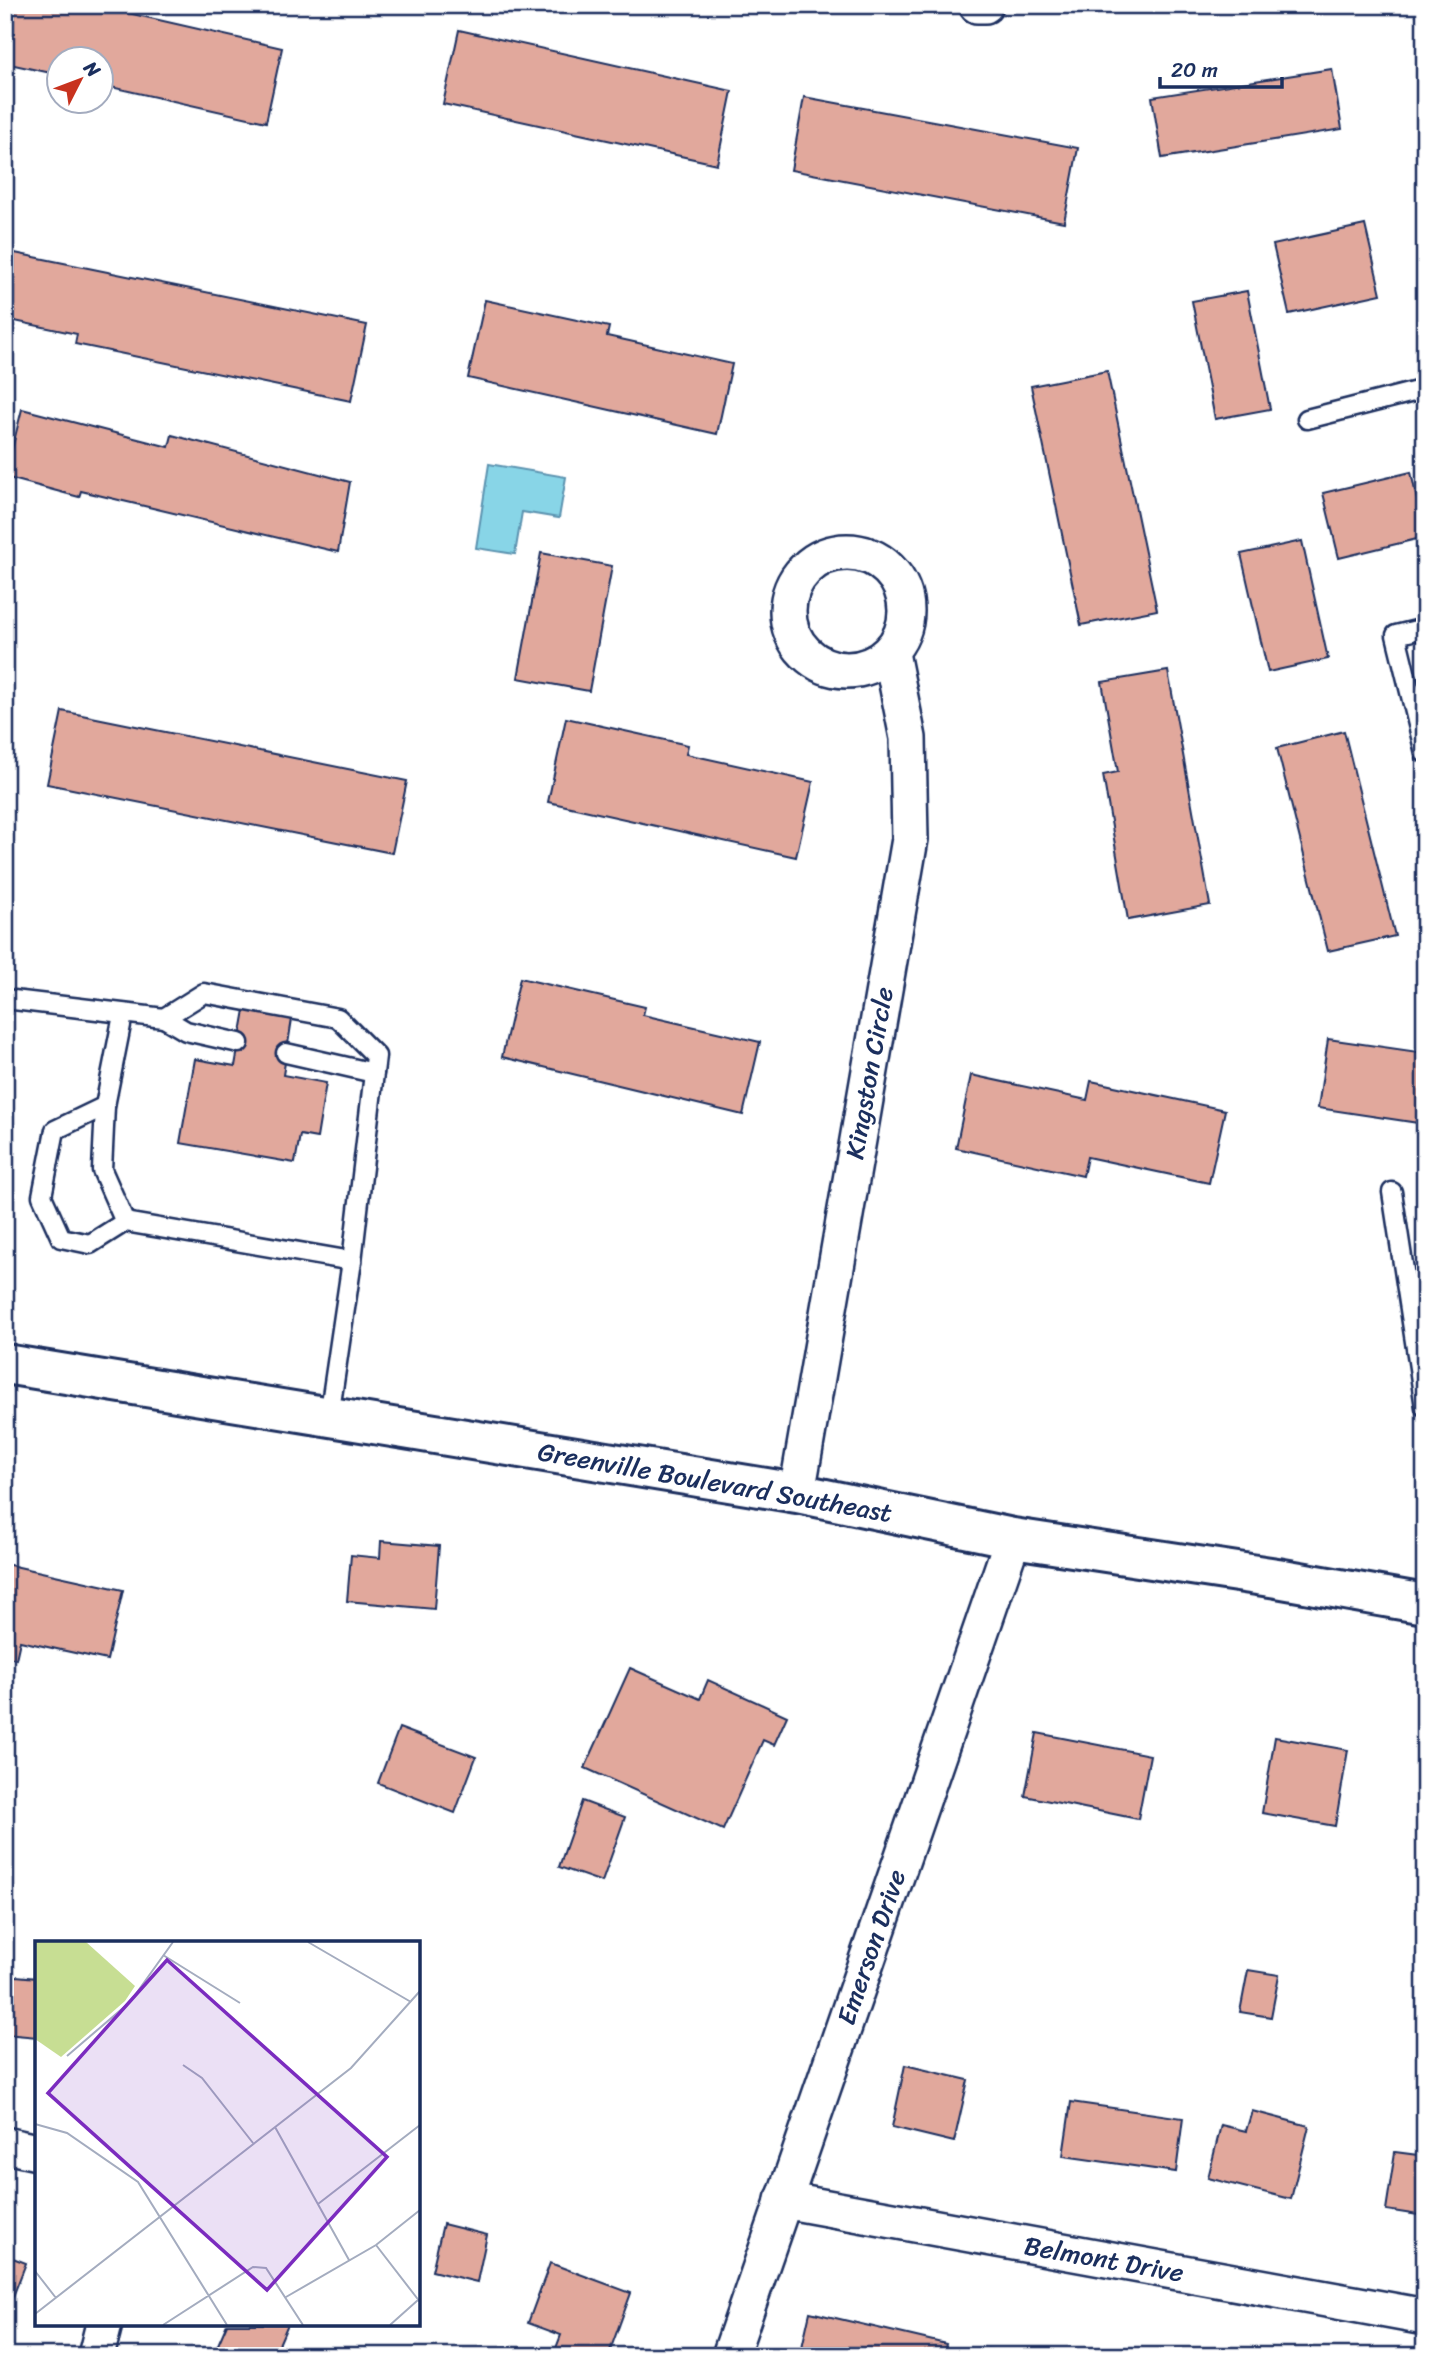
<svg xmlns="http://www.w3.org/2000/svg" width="1430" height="2361" font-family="Sriracha,sans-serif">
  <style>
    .water { fill: #88d5e7; stroke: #5c93b0; stroke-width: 2 }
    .building { fill: #e1a89c; stroke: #1b2f5e; stroke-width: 2 }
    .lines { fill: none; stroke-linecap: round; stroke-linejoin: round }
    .service-casing { stroke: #1b2f5e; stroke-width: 23 }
    .minor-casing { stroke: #1b2f5e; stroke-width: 40 }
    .trunk-casing { stroke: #1b2f5e; stroke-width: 44 }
    .service { stroke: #fff; stroke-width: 18 }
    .minor { stroke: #fff; stroke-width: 35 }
    .trunk { stroke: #fff; stroke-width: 38 }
    .labels { text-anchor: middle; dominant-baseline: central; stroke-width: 5; stroke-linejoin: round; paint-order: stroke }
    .street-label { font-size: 26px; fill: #1b2f5e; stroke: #fff }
    .inset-road { fill: none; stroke: #a4acbf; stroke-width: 2 }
    .view { fill: #7b2cbf; fill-opacity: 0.15; stroke: #7b2cbf; stroke-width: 3.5 }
    .inset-edge { fill: none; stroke: #1b2f5e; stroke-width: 3.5 }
  </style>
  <rect width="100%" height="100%" fill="#fff"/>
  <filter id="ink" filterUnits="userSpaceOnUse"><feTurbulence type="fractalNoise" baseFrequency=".0143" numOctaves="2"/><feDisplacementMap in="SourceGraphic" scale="14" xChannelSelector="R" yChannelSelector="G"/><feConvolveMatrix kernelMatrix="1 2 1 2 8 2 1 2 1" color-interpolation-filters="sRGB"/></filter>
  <g filter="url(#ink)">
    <polygon class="water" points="489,464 566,477 559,518 522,512 515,554 476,548"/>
    <g class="building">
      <polygon points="5,5 93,5 282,48 266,122 102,85 102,60 60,60 60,75 5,63"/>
      <polygon points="459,30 732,91 717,164 443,104"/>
      <polygon points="1332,69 1342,129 1162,158 1152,97"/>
      <polygon points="804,97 1078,148 1064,222 791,170"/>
      <polygon points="1365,225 1381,294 1289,314 1273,245"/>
      <polygon points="5,251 367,325 351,401 75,344 77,334 5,319"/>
      <polygon points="1247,291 1270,409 1215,419 1192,301"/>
      <polygon points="485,300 609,327 607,336 732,364 717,434 468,378"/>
      <polygon points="1107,371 1157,610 1081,625 1031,386"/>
      <polygon points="22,409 169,447 172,435 350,482 338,552 81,491 79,497 5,477"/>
      <polygon points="1411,472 1425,537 1339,558 1323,493"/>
      <polygon points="1302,541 1328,659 1268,672 1241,554"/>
      <polygon points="541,553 612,566 589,691 518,678"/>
      <polygon points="1168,671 1210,905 1128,920 1103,775 1118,772 1102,682"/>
      <polygon points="62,711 407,781 392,853 47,784"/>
      <polygon points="566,718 688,745 686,754 813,782 796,857 548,802"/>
      <polygon points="1344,731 1395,936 1328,951 1277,748"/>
      <polygon points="520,978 645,1007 643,1015 760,1042 743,1115 502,1057"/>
      <polygon points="245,1010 292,1019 283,1075 326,1083 317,1138 300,1135 295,1163 180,1143 195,1059 235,1066"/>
      <polygon points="1328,1039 1425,1053 1425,1124 1318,1108"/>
      <polygon points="971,1075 1087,1100 1091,1081 1225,1110 1209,1183 1087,1157 1083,1176 956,1148"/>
      <polygon points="381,1541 439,1546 434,1609 347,1601 351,1555 380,1558"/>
      <polygon points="5,1564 123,1590 107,1660 20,1641 16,1659 5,1656"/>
      <polygon points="630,1668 700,1699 708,1680 787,1716 774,1745 763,1740 723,1830 585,1768"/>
      <polygon points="399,1728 476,1757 455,1813 378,1783"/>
      <polygon points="1037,1733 1150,1755 1138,1819 1025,1796"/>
      <polygon points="1275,1737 1348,1750 1335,1826 1262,1813"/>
      <polygon points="582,1801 625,1817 602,1882 559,1867"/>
      <polygon points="1248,1970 1279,1975 1271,2017 1240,2012"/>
      <polygon points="5,1975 37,1978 37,2037 5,2034"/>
      <polygon points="905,2065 968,2080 954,2142 892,2127"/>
      <polygon points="1071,2102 1183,2118 1176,2172 1063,2156"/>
      <polygon points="1252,2111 1309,2126 1291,2199 1208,2178 1221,2125 1246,2131"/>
      <polygon points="1395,2152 1425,2156 1425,2216 1386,2210"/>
      <polygon points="443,2224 487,2235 477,2282 432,2271"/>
      <polygon points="5,2255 26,2263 5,2317"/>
      <polygon points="550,2263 631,2293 608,2356 553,2356 561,2335 528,2323"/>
      <polygon points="810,2312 946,2344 943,2356 800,2356"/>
      <polygon points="227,2324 288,2324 274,2356 213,2356"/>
      <polygon points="988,2349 1031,2356 987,2356"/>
    </g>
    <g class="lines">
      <defs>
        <g id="service">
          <polyline points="1307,419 1425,389"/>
          <polyline points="1425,628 1396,635 1425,753"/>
          <polyline points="5,999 164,1018 204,993 338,1018 376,1056 352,1261 329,1417"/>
          <polyline points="123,1015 105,1106 102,1170 125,1222"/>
          <polyline points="164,1018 186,1031 239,1043"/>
          <polyline points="286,1053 374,1073"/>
          <polyline points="105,1106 55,1130 42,1196 61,1238 90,1244 125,1222 352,1261"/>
          <polyline points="1392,1192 1425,1407"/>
        </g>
        <g id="minor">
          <polyline points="977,5 985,5"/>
          <circle cx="847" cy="611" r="59"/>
          <polyline points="797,1493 910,839 908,738 891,653"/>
          <polyline points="5,2145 37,2152"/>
          <polyline points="783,2200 1425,2317"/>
          <polyline points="96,2356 104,2324"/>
          <polyline points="730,2356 1013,1538"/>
        </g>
        <polyline id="trunk" points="5,1364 797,1493 1013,1538 1277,1578 1425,1604"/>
      </defs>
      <use href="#service" class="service-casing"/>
      <use href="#minor" class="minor-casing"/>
      <use href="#trunk" class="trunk-casing"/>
      <use href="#service" class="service"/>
      <use href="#minor" class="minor"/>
      <use href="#trunk" class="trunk"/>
    </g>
  </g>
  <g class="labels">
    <g class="street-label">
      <text transform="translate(869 1073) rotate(-80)">Kingston Circle</text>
      <text transform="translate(715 1482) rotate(10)">Greenville Boulevard Southeast</text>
      <text transform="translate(871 1947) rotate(-71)">Emerson Drive</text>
      <text transform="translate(1104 2259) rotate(10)">Belmont Drive</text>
    </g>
  </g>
  <g transform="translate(35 1941)">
    <rect width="385" height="385" fill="#fff"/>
    <path d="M0,1h51l49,44 -10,15 -64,56 -26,-18z" fill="#c7de93"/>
    <path class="inset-road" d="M273,1l103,60M128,14l77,48M32,115l63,-54 43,-60M148,124l19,13 51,65M0,183l32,9 71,49 89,143M240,186l74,133M283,263l102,-79M341,304l44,57M0,330l21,27M251,356l90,-52 44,-35M0,373l316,-246 69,-77M128,384l90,-58 13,1 37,57M355,384l28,-25"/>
    <path class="view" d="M132,19l220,197 -120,133 -219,-197z"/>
    <rect width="385" height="385" class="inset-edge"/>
  </g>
  <rect width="1430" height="2361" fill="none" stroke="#fff" stroke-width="28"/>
  <rect x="14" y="14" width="1402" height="2333" fill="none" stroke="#1b2f5e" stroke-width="2.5" filter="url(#ink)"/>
  <g transform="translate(80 80) rotate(48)"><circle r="33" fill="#ffffff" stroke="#a4acbf" stroke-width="2"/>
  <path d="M0-5L12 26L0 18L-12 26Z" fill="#c8321e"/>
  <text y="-10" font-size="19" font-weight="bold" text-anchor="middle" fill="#1b2f5e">N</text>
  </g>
  <path d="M1160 77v10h122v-10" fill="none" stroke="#1b2f5e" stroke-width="3.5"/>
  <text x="1171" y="77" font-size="21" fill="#1b2f5e" stroke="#ffffff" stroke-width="5" paint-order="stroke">20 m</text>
</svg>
